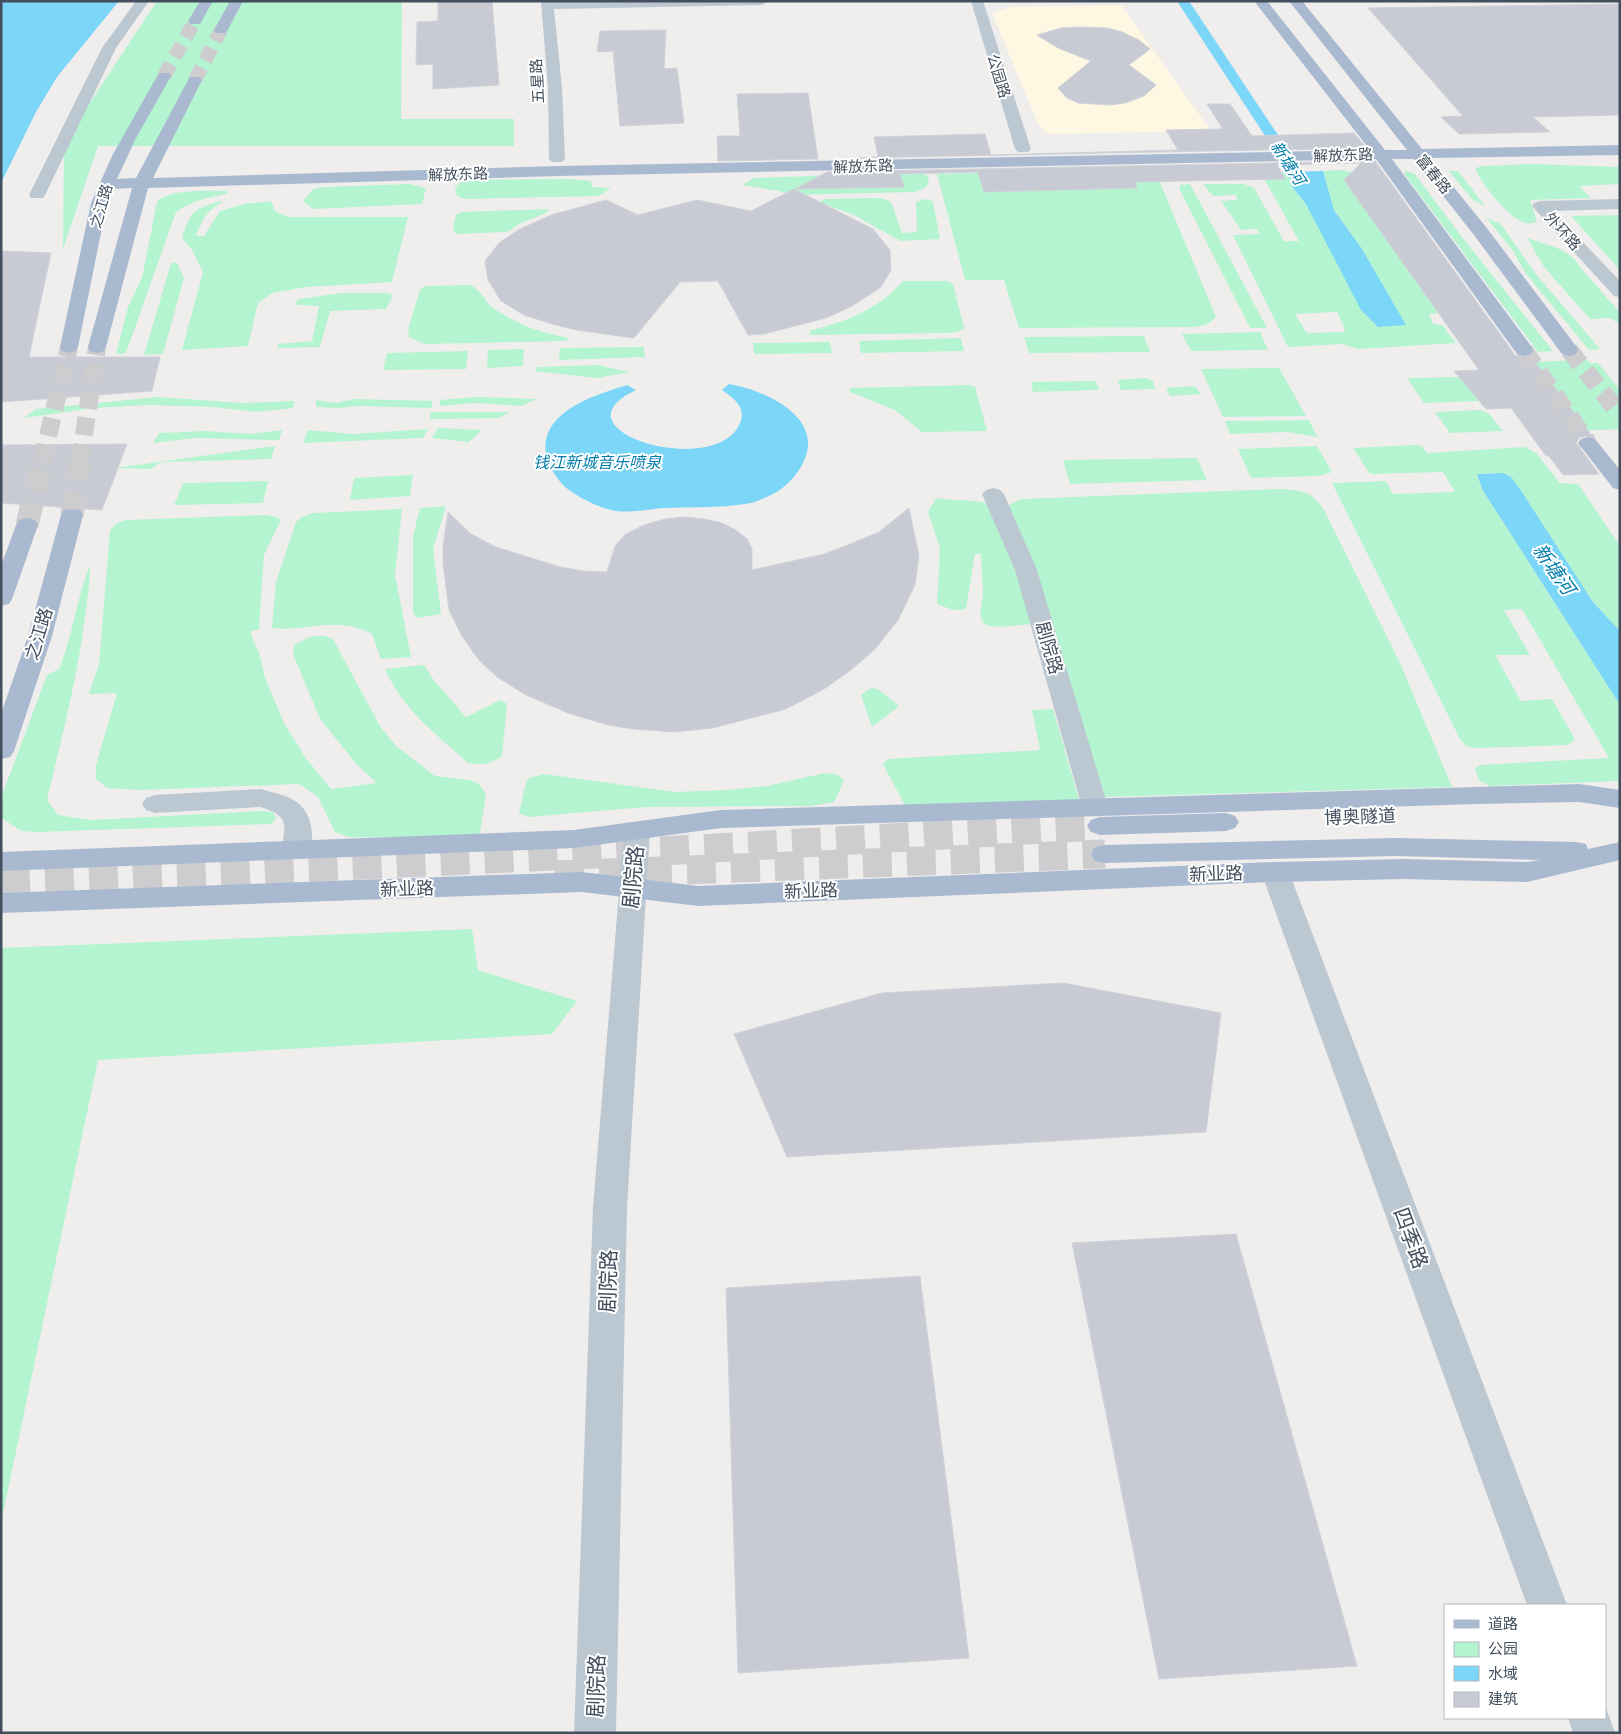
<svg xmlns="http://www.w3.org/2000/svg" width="1621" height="1734" font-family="Helvetica,'Noto Sans SC',sans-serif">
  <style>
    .commercial { fill: #fef8e3 }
    .green { fill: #b5f4d1; fill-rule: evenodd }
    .water { fill: #7cd6f7 }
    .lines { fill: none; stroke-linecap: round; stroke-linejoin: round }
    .canal { fill: #7cd6f7; fill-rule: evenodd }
    .building { fill: #c8cbd4; stroke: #d0d2da }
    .major-tunnel-far3 { stroke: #cdcdd0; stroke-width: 14; stroke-dasharray: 14 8; stroke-linecap: butt }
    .major-tunnel-far2 { stroke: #cdcdd0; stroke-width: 18; stroke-dasharray: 18 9; stroke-linecap: butt }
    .major-tunnel-far1 { stroke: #cdcdd0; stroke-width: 23; stroke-dasharray: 23 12; stroke-linecap: butt }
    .major-tunnel { stroke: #cdcdd0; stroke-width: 29; stroke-dasharray: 29 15; stroke-linecap: butt }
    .minor { fill: #bbc7d1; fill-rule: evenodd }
    .major { fill: #a9bad0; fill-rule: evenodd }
    .labels { text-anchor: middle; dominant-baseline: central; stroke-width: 4; stroke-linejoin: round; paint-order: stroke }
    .far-street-label { font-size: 15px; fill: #434f5d; stroke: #fff }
    .far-water-label { font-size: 16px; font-style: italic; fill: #017dab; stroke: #fff }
    .street-label { font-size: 18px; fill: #434f5d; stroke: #fff }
    .water-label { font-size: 19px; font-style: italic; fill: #017dab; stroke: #fff }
    .near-street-label { font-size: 21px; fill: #434f5d; stroke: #fff }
  </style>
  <rect width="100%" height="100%" fill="#f0eded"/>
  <polygon class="commercial" points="1121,5 1211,131 1048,134 1038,124 992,13 1010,7"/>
  <g class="green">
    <polygon points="157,1 402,1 401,119 514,119 514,146 98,146 63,249 64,142"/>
    <path d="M1531,164l89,3v17l-41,2 12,12 -61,2 7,22c-5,1 -8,2 -12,1 -17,-6 -43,-38 -50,-55l9,-2z"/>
    <polygon points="1154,168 1216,317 1208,324 1195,327 1019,328 1004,280 965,280 937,174"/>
    <path d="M1340,170l11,2 6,3 96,137 -24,2 4,10 9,1 14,18 -98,6 -16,-5 -54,3 -55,-112 27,-1 -4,-5 -15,1 -20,-29 16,-1 -1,-5 -23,1 -10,-12h41l10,4 30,53h15l-37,-66 4,-4 22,1 5,16 112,137 -43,-76 -28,-39 -11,-39zM1337,312l8,17 -1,3 -37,1 -12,-19z"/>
    <polygon points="1404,171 1414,173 1462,237 1553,351 1538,352 1405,175"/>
    <polygon points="1458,171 1485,206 1473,200 1449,171"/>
    <polygon points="920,172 927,175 929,183 925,188 915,192 790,195 779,191 743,185 753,178"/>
    <polygon points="570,179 591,181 592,187 611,188 599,196 464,199 457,196 455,188 459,183 468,180"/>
    <polygon points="410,184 426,188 422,204 313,209 303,201 313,189 325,187"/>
    <polygon points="1190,184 1267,328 1250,328 1180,190 1180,185"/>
    <path d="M227,191v3c-18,3 -36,7 -51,18l-50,141 -10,1 12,-47 14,-29 15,-76c13,-14 51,-11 70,-11z"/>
    <polygon points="868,198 882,198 891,202 902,233 917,232 916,202 924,199 933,201 940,239 900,241 854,215 819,202 825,199"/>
    <path d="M220,201l3,1c-16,8 -21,18 -27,34h8l16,-25 24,-7 27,-3 4,10 13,6h120l-16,65 -85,5 -35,6 -14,10 -10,43 -66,4 21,-78 -11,-22 -10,-12c9,-28 11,-28 38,-37z"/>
    <polygon points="548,209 548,212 519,224 507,232 456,234 453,230 456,215 461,212"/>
    <polygon points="1620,215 1620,270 1571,216"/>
    <polygon points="1487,218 1501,224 1535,273 1600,349 1589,350 1526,274 1513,251"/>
    <path d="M1527,238c18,6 44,11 53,29l40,46v11l-10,-6 -20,1 -46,-52z"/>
    <polygon points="171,263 177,263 184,278 163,354 144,355"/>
    <path d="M903,281h45l5,3 11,44 -6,4 -10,1 -138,2 -1,-4c38,-10 67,-20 94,-50z"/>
    <path d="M470,285c10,4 14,15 22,22 23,17 49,26 77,31l-2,3 -143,3 -15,-7 -1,-8 12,-39 5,-4z"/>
    <polygon points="342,293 388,293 393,295 386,309 330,311 320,347 279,348 277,344 312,341 319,306 298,305 295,303 299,299"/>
    <polygon points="1260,332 1268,350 1191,351 1182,334"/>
    <polygon points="1144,336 1150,352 1029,353 1024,337"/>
    <polygon points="961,338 964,351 861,353 859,341"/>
    <polygon points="830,342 832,353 754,354 753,343"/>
    <polygon points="644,347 645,357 559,360 560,348"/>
    <polygon points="524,349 523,366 487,368 488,350"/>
    <polygon points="468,351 466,369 383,370 387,353"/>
    <polygon points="1587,360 1590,363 1598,363 1620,390 1620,429 1579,431 1528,362"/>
    <polygon points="598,365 629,372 597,378 534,371 538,367"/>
    <polygon points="1279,368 1306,416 1223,417 1201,369"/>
    <polygon points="1459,377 1464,379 1479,401 1424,403 1407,378"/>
    <polygon points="1146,378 1153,381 1155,389 1121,390 1118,380"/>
    <polygon points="1096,381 1099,390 1033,392 1031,382"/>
    <polygon points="970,385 975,387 987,431 922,432 895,410 850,392 850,388"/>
    <polygon points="1195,386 1201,394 1170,396 1166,388"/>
    <polygon points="158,397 243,403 295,401 293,408 256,412 213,407 147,405 94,408 24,418 36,409"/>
    <polygon points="477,397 537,399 521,406 475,403 440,406 440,400"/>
    <polygon points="353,399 432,401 432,408 359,406 339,408 316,407 316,400 337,403"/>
    <polygon points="1481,410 1489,414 1503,431 1450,433 1435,412"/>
    <polygon points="431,412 509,412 499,418 429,419"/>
    <polygon points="1309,420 1317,437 1287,432 1230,434 1225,421"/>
    <polygon points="438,428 482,430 469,442 432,438"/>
    <polygon points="428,429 423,438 303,443 308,430 353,434"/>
    <polygon points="282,430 279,440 194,438 153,443 159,433 204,431 251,434"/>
    <path d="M1413,445l9,1 5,7 98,-6 11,6 24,30 18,1 42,62v85l-27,-29 -73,-113c-14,-18 -21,-17 -43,-15l5,15 138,216v76l-130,5 -11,-6 -4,-11 5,-4 129,-7 -87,-149 -18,1 26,45h-35l26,46 31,-2 23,40 -6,6 -92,3 -11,-2 -6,-7 -128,-256 54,-2 7,13 62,-2 -12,-20 -73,2 -17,-26z"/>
    <polygon points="275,446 271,459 161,462 151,469 115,468"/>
    <polygon points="1317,446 1332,472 1318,476 1251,478 1238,449"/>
    <polygon points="1197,458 1207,480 1070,484 1063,460"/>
    <polygon points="413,475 410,496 350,500 354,478"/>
    <polygon points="268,481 263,503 174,505 183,483"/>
    <path d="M1281,489c22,2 28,1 42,19l77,155 52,124 -348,10 -68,-227 -36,-60 21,-11z"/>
    <path d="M936,498c18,3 37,1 54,6l22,53 19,67 -30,3 -13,-1 -5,-4 -3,-7 3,-21 -2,-40h-6l-9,55 -13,1 -16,-6 3,-56 -12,-36z"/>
    <polygon points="446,506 433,549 441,614 417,618 413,613 413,536 420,508"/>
    <path d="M402,509l-7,66 16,82 -30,2 -9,-25c-35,-19 -63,-2 -100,-6l4,-46 20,-60 6,-5 11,-4z"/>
    <path d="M265,515l12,2 4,3 -17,35 -5,74 -8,2 2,10 6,11 6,26 19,45 21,34 26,32 46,-6 -19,-17 -38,-47 -27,-65 1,-9c14,-8 24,-13 39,-6l47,87 16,20 39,30 35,4 9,4 7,10 -6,39 -8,5 -124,-1 -13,-5 -17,-35 -19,-13 -159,6 -33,-2 -11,-9v-14l21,-72 -28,1 10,-30 11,-134 7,-7 9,-3z"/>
    <path d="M90,565c0,23 -4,44 -7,66 -8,57 -23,113 -36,169l11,15 33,5 171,-9 11,1 3,6 -5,6 -234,8 -16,-1 -19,-13 -1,-20 46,-123 12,-6c14,-33 17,-70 31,-104z"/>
    <path d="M424,665l9,14 33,38 34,-17 7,4 -5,52c-11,8 -20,10 -34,7 -32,-29 -65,-53 -83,-94z"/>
    <polygon points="871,688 878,689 899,706 872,727 861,695"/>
    <polygon points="1053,709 1079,800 909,810 902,800 883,764 888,759 1040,750 1032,710"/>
    <polygon points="825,773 839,775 844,781 834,802 811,806 647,807 528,817 519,813 526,783 529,778 544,774 675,792 726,790 767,786"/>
    <polygon points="472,929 478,970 577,1001 552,1034 98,1060 1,1523 1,948"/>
  </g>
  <g class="water">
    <polygon points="1,1 119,1 57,77 36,112 1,183"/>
    <polygon points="1323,171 1334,210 1362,249 1406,325 1378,327 1361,310 1306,204 1293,188 1288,172"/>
    <path d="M729,384c36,6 99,34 73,81 -6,11 -17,23 -29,29 -8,4 -19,9 -28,10 -26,4 -54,3 -80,4 -15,1 -33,5 -49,3 -17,-3 -37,-13 -51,-24 -8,-8 -17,-21 -19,-32 -7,-44 50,-60 81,-70l9,5c-88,41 81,90 104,33 7,-16 -7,-25 -18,-33z"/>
    <polygon points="1503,473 1511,477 1520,489 1593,602 1620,631 1620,705 1482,489 1477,474"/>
  </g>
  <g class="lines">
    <polygon class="canal" points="1177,1 1189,1 1321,200 1319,203 1309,203"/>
  </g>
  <g class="building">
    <polygon points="438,1 492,1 499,85 433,89 433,64 416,65 417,22 438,21"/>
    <polygon points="1620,4 1620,115 1533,117 1550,132 1459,134 1441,117 1463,116 1368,8"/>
    <polygon points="1079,27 1108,28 1122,32 1139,40 1150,49 1129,65 1156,85 1144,96 1125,103 1110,105 1078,103 1067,98 1058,88 1091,61 1058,48 1037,35 1061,28"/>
    <polygon points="666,30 664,69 677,68 684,123 620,126 613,51 597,52 600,31"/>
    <polygon points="808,93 818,159 718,161 717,136 740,136 737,94"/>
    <polygon points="1207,104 1230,104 1252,136 1354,133 1366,148 855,158 878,157 874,137 985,134 991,155 1178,150 1166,130 1223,129"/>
    <polygon points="1375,161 1515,355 1523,358 1530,356 1592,436 1580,437 1576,443 1599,474 1563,475 1549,456 1546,456 1511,408 1486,409 1454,371 1479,370 1344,180 1361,163 1277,165 1285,179 1135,182 1137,188 984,192 978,172 900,174 904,187 795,189 827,172"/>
    <polygon points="794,189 873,229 890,250 891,270 881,287 852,306 826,318 764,334 748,335 718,281 680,282 634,338 576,330 552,324 524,315 501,301 488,280 485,261 499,243 518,230 551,215 606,200 638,215 697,200 751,211"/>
    <polygon points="1,251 51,253 29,357 160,357 152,391 1,402"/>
    <polygon points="127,444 102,510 1,503 1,445"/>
    <polygon points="909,508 919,556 915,585 898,620 875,649 851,670 824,689 786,709 713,728 674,732 633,729 608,725 568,713 526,695 497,677 478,659 462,636 449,610 443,563 443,546 448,512 471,534 496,547 560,567 583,571 607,572 615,546 626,534 644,525 665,519 685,517 704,519 722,523 736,530 747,539 752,549 752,570 824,554 848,545 879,532"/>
    <polygon points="1063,983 1221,1013 1206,1132 787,1157 734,1034 882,993"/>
    <polygon points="1236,1234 1357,1666 1159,1679 1072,1243"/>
    <polygon points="920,1276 969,1658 738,1673 726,1288"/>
  </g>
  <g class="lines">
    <g class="major-tunnel-far3">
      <polyline points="164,76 195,21"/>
      <polyline points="195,80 221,30"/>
    </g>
    <g class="major-tunnel-far2">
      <polyline points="1524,350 1588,443"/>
      <polyline points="1569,350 1620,414"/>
      <polyline points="42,462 69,347"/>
      <polyline points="80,462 97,347"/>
    </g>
    <g class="major-tunnel-far1">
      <polyline points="72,515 80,461"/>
      <polyline points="27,525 42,461"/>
    </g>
    <g class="major-tunnel">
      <polyline points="555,875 1105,854"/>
      <polyline points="1,882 680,850 1100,826"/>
    </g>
    <g class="minor">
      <polygon points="136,1 149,1 116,48 45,195 43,198 31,198 29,195 102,48"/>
      <polygon points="541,1 768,1 762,5 554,9 562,88 565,159 562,162 552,162 549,159 548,88"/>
      <polygon points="971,1 983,1 1031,149 1028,152 1018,152 1015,149"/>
      <polygon points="1620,199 1620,209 1553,211 1620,281 1620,297 1614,296 1532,206 1534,203 1540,201"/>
      <polygon points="993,488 1000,490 1004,494 1037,570 1108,807 1104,813 1095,816 1086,813 1082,807 1015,570 982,494 986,490"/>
      <path d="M261,789c12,4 27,6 37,14 15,12 18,38 9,54l-10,2 -10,-2c-13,-23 15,-38 -27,-50l-105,6 -9,-3 -4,-6 4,-6 9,-3z"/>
      <polygon points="637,822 647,825 650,831 627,1207 616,1733 574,1733 593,1207 624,831 627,825"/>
      <polygon points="1275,862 1285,865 1289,872 1567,1605 1527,1605 1261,872 1265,865"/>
      <polygon points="1605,1705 1615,1733 1573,1733 1568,1718 1605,1718"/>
    </g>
    <g class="major">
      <polygon points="200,1 213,1 200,24 190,24 188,21"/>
      <polygon points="230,1 243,1 226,33 216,33 214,30"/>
      <polygon points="1254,1 1267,1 1385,150 1407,150 1289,1 1302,1 1422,149 1620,145 1620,155 1430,158 1486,227 1576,346 1578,350 1576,354 1569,356 1562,354 1474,235 1414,159 1392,159 1531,346 1533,350 1531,354 1524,356 1517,354 1376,159 558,176 148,188 106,347 104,351 97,353 90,351 88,347 132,188 113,189 107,203 78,347 76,351 69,353 62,351 60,347 91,203 113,154 159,73 169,73 171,76 136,138 117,179 136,178 188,80 190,77 200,77 202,80 153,178 558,166 1370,150"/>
      <polygon points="1588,437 1595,439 1620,470 1620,490 1613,488 1578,443 1581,439"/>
      <polygon points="72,509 80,510 83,515 52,636 14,751 10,757 1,759 1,714 28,636 61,515 64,510"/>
      <polygon points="27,518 35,520 38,525 12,599 9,604 1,606 1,566 16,525 19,520"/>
      <polygon points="1579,784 1620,790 1620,808 1579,802 1477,804 721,828 574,848 1,871 1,852 574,830 721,810"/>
      <polygon points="1226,813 1235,816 1239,822 1235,828 1226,831 1100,835 1091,832 1087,826 1091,820 1100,817"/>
      <polygon points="1396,838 1576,842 1586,844 1588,849 1620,842 1620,860 1527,882 1402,879 1275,882 698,906 582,892 1,913 1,893 582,872 698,886 1275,862 1402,859 1527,862 1540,860 1396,856 1105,863 1095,861 1091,854 1095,847 1105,845"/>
    </g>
  </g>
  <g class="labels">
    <g class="far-street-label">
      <text transform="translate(999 76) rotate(73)">公园路</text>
      <text transform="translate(537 81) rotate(-93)">五星路</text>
      <text transform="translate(1343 155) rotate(-2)">解放东路</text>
      <text transform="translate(863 166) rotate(-2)">解放东路</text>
      <text transform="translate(458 174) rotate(-2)">解放东路</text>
      <text transform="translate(1434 174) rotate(51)">富春路</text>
      <text transform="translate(101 206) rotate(-74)">之江路</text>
      <text transform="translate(1563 231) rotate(48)">外环路</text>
    </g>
    <g class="far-water-label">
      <text transform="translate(1288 163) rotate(57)">新塘河</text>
      <text x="597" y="462">钱江新城音乐喷泉</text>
    </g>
    <g class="street-label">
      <text transform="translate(39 634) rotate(-73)">之江路</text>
      <text transform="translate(1049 648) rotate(74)">剧院路</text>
      <text transform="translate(1360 817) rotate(-2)">博奥隧道</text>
      <text transform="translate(1216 874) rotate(-2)">新业路</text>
      <text transform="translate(407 889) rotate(-2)">新业路</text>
      <text transform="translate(811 891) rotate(-2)">新业路</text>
    </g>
    <g class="water-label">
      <text transform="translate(1554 569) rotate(55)">新塘河</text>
    </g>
    <g class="near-street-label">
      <text transform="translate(633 877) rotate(-85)">剧院路</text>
      <text transform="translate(1411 1238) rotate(70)">四季路</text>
      <text transform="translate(608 1281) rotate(-88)">剧院路</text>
      <text transform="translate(596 1686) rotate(-88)">剧院路</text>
    </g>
  </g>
  <rect width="1621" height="1734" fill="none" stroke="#434f5d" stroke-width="5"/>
  <rect x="1444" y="1604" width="162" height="115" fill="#ffffff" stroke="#b4b9be"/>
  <rect x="1454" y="1620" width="25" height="8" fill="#a9bad0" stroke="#b4b9be"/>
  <text x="1488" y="1629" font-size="15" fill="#434f5d">道路</text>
  <rect x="1454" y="1642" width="25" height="15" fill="#b5f4d1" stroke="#b4b9be"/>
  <text x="1488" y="1654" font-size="15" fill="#434f5d">公园</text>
  <rect x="1454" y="1666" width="25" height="15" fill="#7cd6f7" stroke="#b4b9be"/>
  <text x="1488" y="1679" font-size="15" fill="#434f5d">水域</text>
  <rect x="1454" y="1692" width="25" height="15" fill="#c8cbd4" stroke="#b4b9be"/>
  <text x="1488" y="1704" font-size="15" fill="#434f5d">建筑</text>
</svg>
